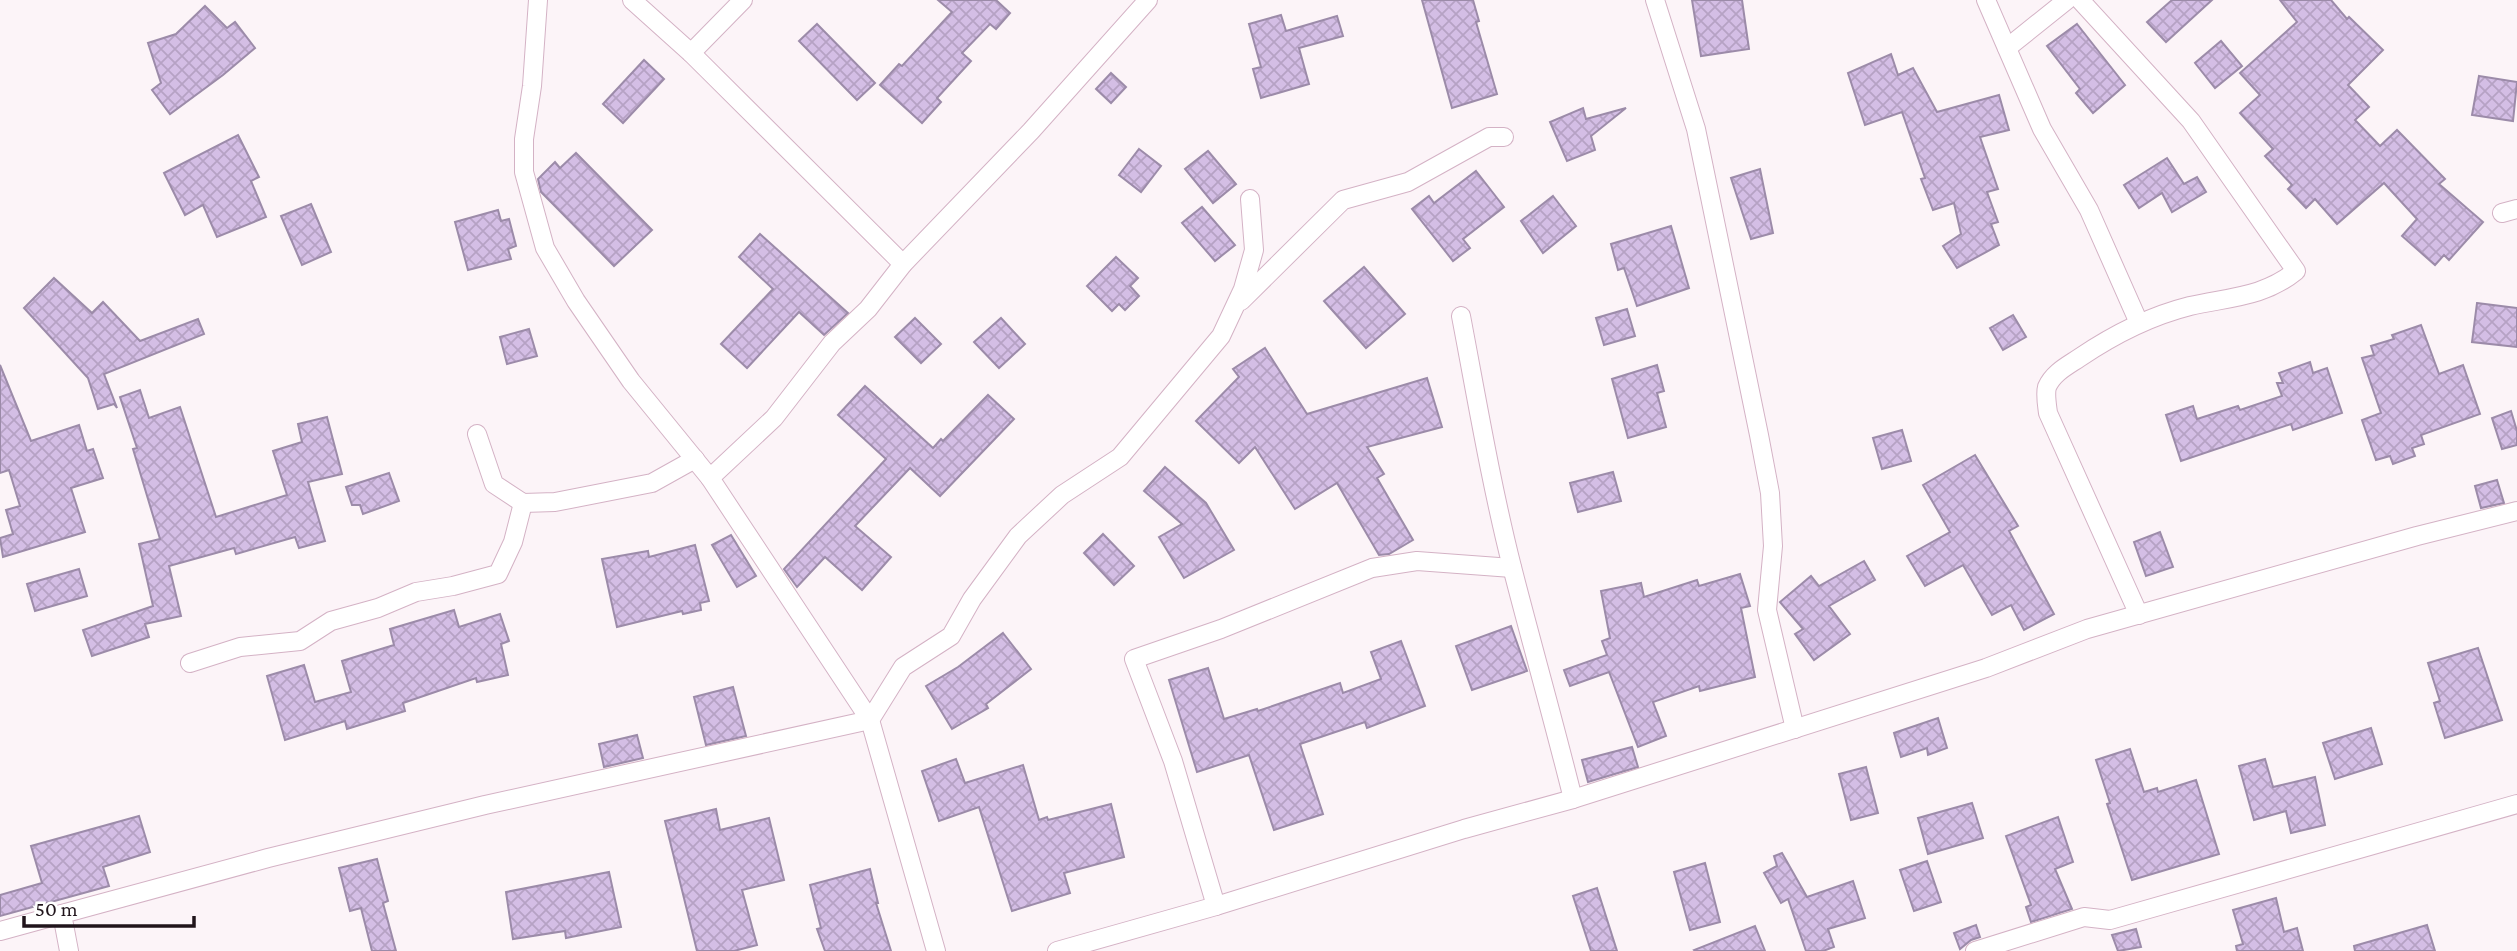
<svg xmlns="http://www.w3.org/2000/svg" width="2517" height="951" font-family="'Crimson Pro',serif">
  <style>
    .building { fill: url(#building-cross-hatch); stroke: #9c8ba9; stroke-width: 2 }
    .lines { fill: none; stroke-linecap: round; stroke-linejoin: round }
    .street-casing { stroke: #d4b2c5; stroke-width: 20 }
    .street { stroke: #fff; stroke-width: 18 }
  </style>
  <defs>
    <pattern id="building-cross-hatch" width="8" height="8" patternUnits="userSpaceOnUse" patternTransform="scale(1.75)"><rect width="8" height="8" fill="#d4bee5"/><path d="M0 0l8 8M0 8l8-8" fill="none" stroke="#b6a2c4"/></pattern>
  </defs>
  <rect width="100%" height="100%" fill="#fcf4f8"/>
  <g class="building">
    <polygon points="938,0 996,0 1010,13 996,29 990,24 962,53 971,61 937,98 941,102 922,123 880,85 899,64 902,66 952,12"/>
    <polygon points="1422,0 1473,0 1479,21 1476,22 1497,94 1452,108"/>
    <polygon points="1692,0 1742,0 1749,49 1701,56"/>
    <polygon points="2172,0 2212,0 2166,42 2147,22"/>
    <polygon points="2280,0 2331,0 2347,19 2349,17 2383,50 2348,85 2369,107 2355,120 2380,146 2397,130 2445,179 2439,184 2483,222 2449,260 2444,255 2435,265 2402,236 2417,219 2384,183 2337,224 2315,199 2306,208 2288,189 2292,185 2265,156 2273,149 2240,113 2260,95 2240,73 2297,22"/>
    <polygon points="205,6 227,28 235,22 255,48 223,75 170,114 152,90 161,83 148,43 176,34"/>
    <polygon points="1281,15 1286,31 1337,16 1343,36 1299,48 1309,84 1261,98 1253,69 1261,67 1249,24"/>
    <polygon points="817,24 875,83 857,100 799,41"/>
    <polygon points="2077,24 2125,85 2093,113 2076,93 2080,89 2047,46"/>
    <polygon points="2221,41 2242,66 2215,88 2195,63"/>
    <polygon points="1891,54 1898,75 1913,68 1937,112 1999,95 2009,130 1980,137 1998,189 1987,192 1998,222 1991,224 1999,245 1957,268 1943,246 1961,234 1954,203 1933,210 1921,179 1925,178 1902,112 1865,125 1848,73"/>
    <polygon points="644,60 664,79 623,123 603,104"/>
    <polygon points="1111,73 1126,87 1111,103 1096,89"/>
    <polygon points="2479,76 2517,82 2513,121 2472,115"/>
    <polygon points="1583,108 1586,119 1626,108 1591,136 1595,150 1567,161 1550,122"/>
    <polygon points="238,135 259,177 251,181 266,217 217,237 203,205 185,215 164,173"/>
    <polygon points="1139,149 1161,166 1141,192 1119,175"/>
    <polygon points="1208,151 1236,184 1213,203 1185,169"/>
    <polygon points="576,153 652,230 614,266 541,192 538,179 555,162 560,168"/>
    <polygon points="2167,158 2184,184 2197,177 2206,192 2172,212 2162,193 2139,208 2124,185"/>
    <polygon points="1760,169 1773,233 1751,239 1731,178"/>
    <polygon points="1476,171 1504,207 1463,239 1470,248 1453,261 1412,209 1429,196 1434,203"/>
    <polygon points="1553,196 1576,226 1543,253 1521,221"/>
    <polygon points="311,204 331,252 302,265 281,216"/>
    <polygon points="1202,207 1235,245 1215,261 1182,223"/>
    <polygon points="498,210 501,221 509,219 516,246 508,249 511,259 468,270 455,222"/>
    <polygon points="1671,226 1689,288 1637,306 1624,268 1618,270 1611,244"/>
    <polygon points="760,234 848,313 824,335 799,312 747,368 721,344 773,289 739,257"/>
    <polygon points="1116,257 1138,278 1130,286 1139,296 1125,310 1119,304 1112,311 1087,286"/>
    <polygon points="1364,267 1405,314 1366,348 1324,301"/>
    <polygon points="54,278 92,313 103,302 140,341 198,319 204,334 104,374 117,408 114,404 98,409 88,378 24,308"/>
    <polygon points="2477,303 2517,308 2517,347 2472,342"/>
    <polygon points="1627,309 1635,336 1604,345 1596,318"/>
    <polygon points="2013,315 2026,337 2003,350 1990,328"/>
    <polygon points="915,318 941,344 921,363 895,337"/>
    <polygon points="1001,318 1025,344 999,368 974,342"/>
    <polygon points="2421,325 2439,374 2463,365 2480,414 2421,435 2424,444 2412,448 2415,456 2393,464 2390,456 2376,460 2362,420 2381,413 2362,358 2374,355 2371,346 2394,339 2392,335"/>
    <polygon points="529,329 537,356 507,364 500,337"/>
    <polygon points="1265,348 1307,414 1427,378 1442,427 1367,447 1384,474 1377,478 1413,540 1389,554 1379,555 1337,483 1295,509 1255,447 1239,463 1196,421 1239,377 1233,369"/>
    <polygon points="2310,362 2313,373 2327,368 2342,413 2293,430 2291,424 2181,461 2166,415 2193,406 2197,419 2238,406 2240,410 2282,396 2277,383 2283,383 2279,373"/>
    <polygon points="0,365 31,441 79,425 87,451 93,449 103,478 71,488 85,532 3,557 0,538 13,534 6,510 20,506 9,470 0,473"/>
    <polygon points="1657,365 1664,391 1657,393 1666,427 1628,438 1612,379"/>
    <polygon points="865,386 933,448 941,439 943,441 988,395 1014,419 940,496 910,468 855,526 891,557 862,590 825,557 797,587 784,569 886,459 838,415"/>
    <polygon points="140,390 149,418 180,407 216,517 287,495 273,451 302,442 298,424 327,417 342,474 308,482 325,541 299,548 295,537 236,554 234,548 169,566 181,616 145,624 149,637 92,656 83,630 153,606 139,544 160,539 133,449 137,448 120,397"/>
    <polygon points="2511,411 2517,431 2517,445 2502,449 2492,418"/>
    <polygon points="1902,430 1911,461 1882,469 1873,438"/>
    <polygon points="1975,455 2018,526 2009,531 2054,614 2024,630 2011,605 1992,615 1963,565 1925,586 1907,556 1950,532 1923,485"/>
    <polygon points="1165,467 1206,503 1234,550 1184,578 1159,537 1182,524 1144,491"/>
    <polygon points="1613,472 1621,501 1578,512 1570,483"/>
    <polygon points="389,473 399,501 363,514 360,505 352,505 346,487"/>
    <polygon points="2497,480 2504,503 2481,508 2475,486"/>
    <polygon points="2160,532 2173,567 2146,576 2134,542"/>
    <polygon points="1103,534 1134,566 1114,585 1084,553"/>
    <polygon points="731,535 756,576 737,587 712,545"/>
    <polygon points="695,545 709,601 700,603 701,610 683,614 682,611 617,627 602,559 648,551 649,557"/>
    <polygon points="1864,561 1875,580 1829,606 1850,634 1814,660 1795,634 1803,629 1780,602 1811,576 1819,586"/>
    <polygon points="79,569 87,596 35,611 27,584"/>
    <polygon points="1740,574 1750,606 1741,608 1755,677 1700,691 1699,686 1653,702 1666,736 1638,747 1609,672 1570,686 1564,670 1607,655 1602,641 1610,638 1601,591 1641,583 1644,597 1697,580 1699,586"/>
    <polygon points="454,610 459,627 500,614 509,641 501,644 508,675 477,682 476,678 403,703 405,711 347,729 345,721 285,740 267,676 304,665 315,702 351,692 342,661 394,645 390,629"/>
    <polygon points="1511,626 1527,671 1472,690 1456,646"/>
    <polygon points="1003,633 1031,669 986,704 988,708 952,729 926,686 958,667"/>
    <polygon points="1401,641 1425,706 1367,728 1365,722 1300,744 1323,814 1274,830 1249,755 1197,772 1169,680 1208,668 1224,719 1257,709 1258,711 1340,683 1343,693 1381,679 1371,652"/>
    <polygon points="2478,648 2502,720 2445,738 2434,703 2440,701 2428,663"/>
    <polygon points="733,687 746,736 706,745 694,697"/>
    <polygon points="1938,718 1947,748 1928,755 1927,748 1901,757 1894,733"/>
    <polygon points="2371,728 2382,764 2335,779 2323,743"/>
    <polygon points="637,735 643,758 604,767 599,744"/>
    <polygon points="1632,747 1638,767 1588,782 1582,760"/>
    <polygon points="2130,749 2144,792 2157,788 2158,792 2196,780 2219,854 2132,880 2107,804 2110,803 2096,760"/>
    <polygon points="956,759 965,783 1023,765 1039,820 1047,817 1048,820 1111,804 1124,857 1064,873 1070,893 1012,911 979,807 939,821 922,771"/>
    <polygon points="2265,759 2273,787 2315,777 2325,825 2291,833 2286,811 2254,820 2239,766"/>
    <polygon points="1866,767 1878,813 1851,820 1839,774"/>
    <polygon points="1972,803 1983,838 1928,854 1918,818"/>
    <polygon points="716,809 720,830 769,818 784,880 742,890 757,945 734,951 697,951 665,821"/>
    <polygon points="139,816 150,852 103,867 109,886 0,916 0,895 42,883 31,846"/>
    <polygon points="2058,817 2073,862 2055,869 2072,909 2031,922 2026,907 2031,905 2006,836"/>
    <polygon points="1782,853 1807,897 1853,881 1865,918 1828,929 1834,947 1823,951 1806,951 1788,899 1781,903 1764,873 1777,866 1774,856"/>
    <polygon points="377,859 388,901 383,903 396,951 372,951 361,908 350,911 339,868"/>
    <polygon points="1927,861 1941,902 1914,911 1900,870"/>
    <polygon points="1705,863 1720,922 1690,930 1674,872"/>
    <polygon points="870,869 878,903 876,903 891,951 825,951 817,929 821,928 810,885"/>
    <polygon points="609,872 621,927 566,938 565,931 513,939 506,892"/>
    <polygon points="1597,888 1617,951 1591,951 1573,896"/>
    <polygon points="2276,898 2284,932 2297,928 2303,951 2237,951 2236,946 2243,944 2233,910"/>
    <polygon points="1976,925 1980,937 1971,940 1960,949 1954,933"/>
    <polygon points="2427,925 2435,951 2355,951 2354,946"/>
    <polygon points="1755,926 1765,951 1695,951 1694,950"/>
    <polygon points="2136,929 2141,947 2118,951 2112,935"/>
  </g>
  <g class="lines">
    <defs>
      <g id="street">
        <polyline points="538,0 532,86 524,139 524,172 545,248 576,301 631,381 710,478"/>
        <polyline points="632,0 691,53 903,264"/>
        <polyline points="1655,0 1696,129 1759,435 1770,493 1773,546 1767,610 1795,729"/>
        <polyline points="1986,0 2042,129 2089,210 2139,323"/>
        <path d="M2080,0l111,121 105,150c-32,26 -66,26 -106,35 -40,10 -77,29 -111,52 -12,8 -26,15 -32,29 -2,7 0,18 1,26l91,202"/>
        <polyline points="2007,48 2067,0"/>
        <polyline points="691,53 743,0"/>
        <polyline points="2502,213 2517,209"/>
        <polyline points="1241,301 1343,200 1408,182 1489,137 1504,137"/>
        <path d="M1461,316c16,84 30,168 51,251 20,78 42,155 61,232"/>
        <polyline points="477,434 494,484 523,503 555,502 652,483 695,459"/>
        <polyline points="190,663 240,647 300,641 331,621 378,608 416,592 453,586 498,574 513,542 523,503"/>
        <polyline points="1216,906 1173,761 1134,659 1221,629 1372,568 1417,561 1512,568"/>
        <polyline points="0,931 62,914"/>
        <polyline points="69,951 62,914 268,858 485,805 870,720 903,667 951,636 972,599 1018,536 1062,495 1120,457 1221,336 1243,289 1254,250 1250,199"/>
        <polyline points="936,951 870,720 710,478 774,418 832,343 868,309 903,264 1031,131 1148,0"/>
        <polyline points="1057,951 1216,906 1464,829 1573,799 1986,668 2087,629 2417,536 2517,511"/>
        <polyline points="1975,951 2084,917 2110,920 2517,804"/>
      </g>
    </defs>
    <use href="#street" class="street-casing"/>
    <use href="#street" class="street"/>
  </g>
  <path d="M24 916v10h170v-10" fill="none" stroke="#20141b" stroke-width="3.5"/>
  <text x="35" y="916" font-size="21" fill="#20141b" stroke="#ffffff" stroke-width="5" paint-order="stroke">50 m</text>
</svg>
